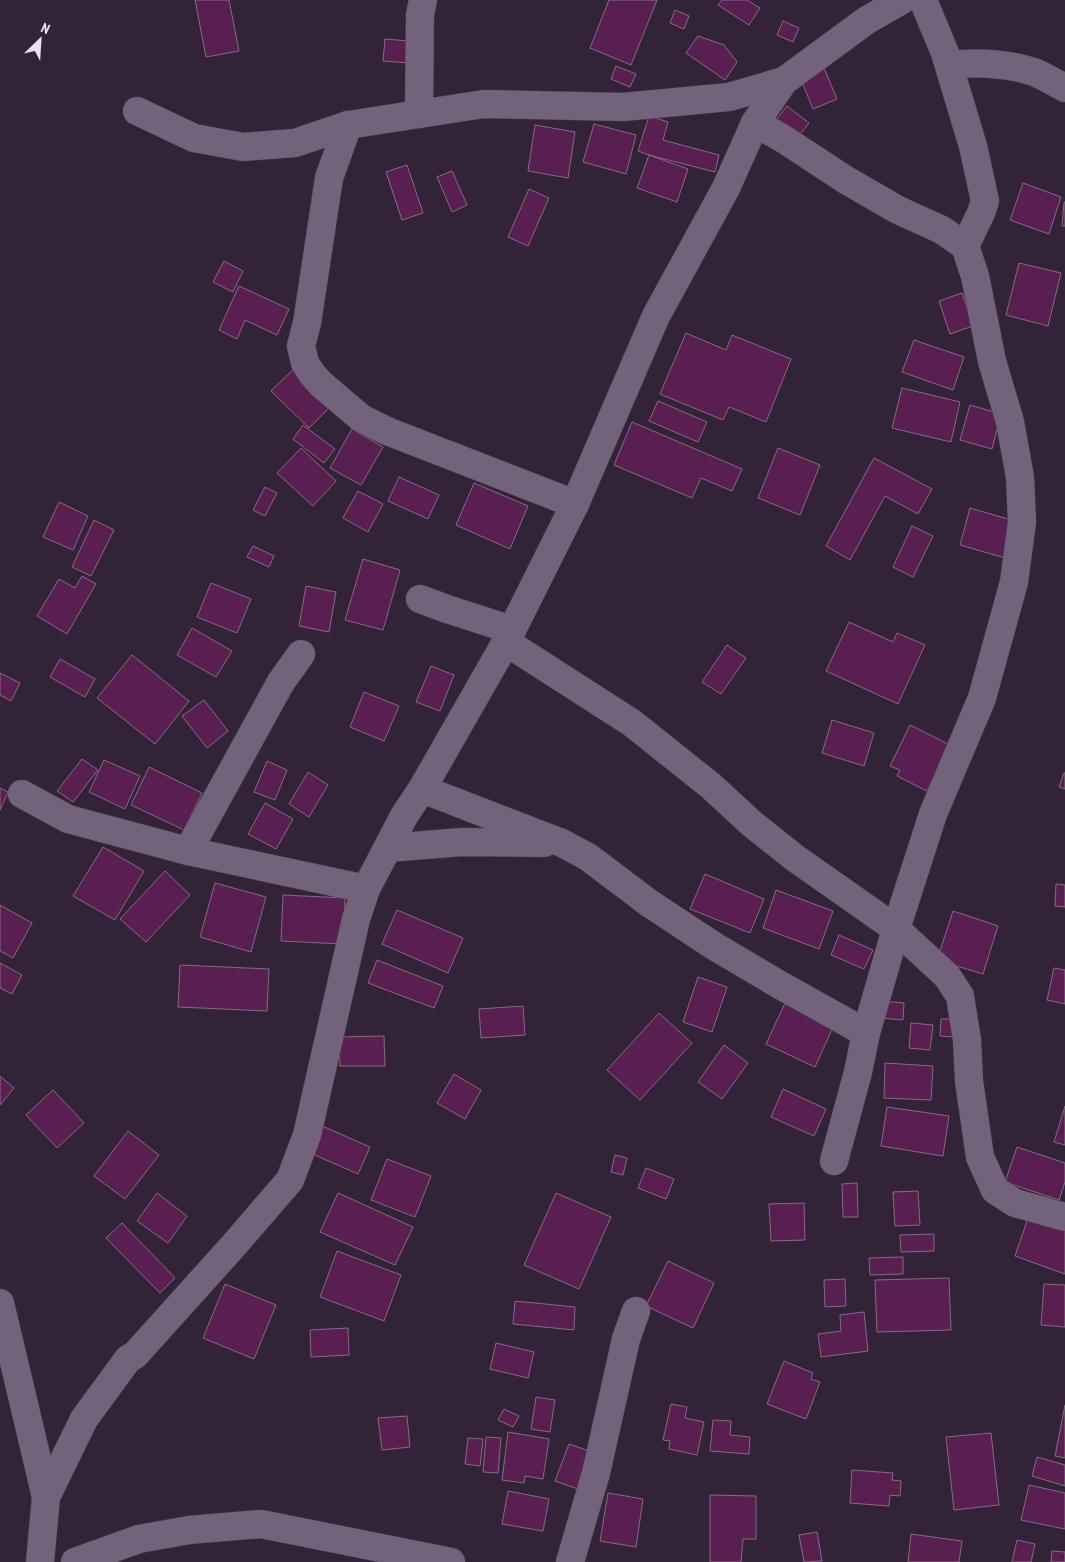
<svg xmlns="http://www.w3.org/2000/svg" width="1065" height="1562" font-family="'PT Sans Narrow',sans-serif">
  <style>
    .building { fill: #591f50; stroke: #866c80 }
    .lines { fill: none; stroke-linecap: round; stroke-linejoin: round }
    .minor-casing { stroke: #4b3f52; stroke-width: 29 }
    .minor { stroke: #73627b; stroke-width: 28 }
  </style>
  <rect width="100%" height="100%" fill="#322339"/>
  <g class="building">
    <polygon points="195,0 229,0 239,51 206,57"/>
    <polygon points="609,0 657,0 631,65 590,48"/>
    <polygon points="722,0 747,0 760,8 749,25 718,5"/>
    <polygon points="675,10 689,16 684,29 670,23"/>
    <polygon points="783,21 799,28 793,42 777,35"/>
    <polygon points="698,36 724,45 737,62 725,80 686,53"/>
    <polygon points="385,39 409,41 408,63 383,61"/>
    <polygon points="616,66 636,74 630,87 611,79"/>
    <polygon points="824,68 837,99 813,109 800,77"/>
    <polygon points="787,106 809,123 798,137 776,120"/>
    <polygon points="649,116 668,122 663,140 719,155 715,172 649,155 638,151"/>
    <polygon points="594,124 636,135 626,174 583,162"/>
    <polygon points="535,125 575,132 568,178 528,171"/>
    <polygon points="649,155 688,169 677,202 637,188"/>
    <polygon points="407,165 423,213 402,220 386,172"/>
    <polygon points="452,171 467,205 452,212 437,177"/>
    <polygon points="1023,183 1061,197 1049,234 1010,220"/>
    <polygon points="529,189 549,198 528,246 508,237"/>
    <polygon points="1064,202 1065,202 1065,226 1062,226"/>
    <polygon points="224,261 243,271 233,292 213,282"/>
    <polygon points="1019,263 1061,273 1048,326 1006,315"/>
    <polygon points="239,286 289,309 277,335 245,320 237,339 219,330"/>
    <polygon points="962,293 973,326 950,334 939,301"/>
    <polygon points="686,333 726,350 732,335 791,359 766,422 729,407 723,420 660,394"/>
    <polygon points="914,340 964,357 953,390 902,372"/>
    <polygon points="297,366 334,403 309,428 271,391"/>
    <polygon points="902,388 960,402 951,442 892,428"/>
    <polygon points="658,401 707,422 698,442 649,421"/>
    <polygon points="970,405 1001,414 992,449 960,440"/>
    <polygon points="632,422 742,469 732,491 701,478 692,498 614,465"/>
    <polygon points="303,425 335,449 324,463 293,439"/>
    <polygon points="352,429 383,447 361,485 330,468"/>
    <polygon points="301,448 336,481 313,506 277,473"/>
    <polygon points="778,448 820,465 800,515 758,498"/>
    <polygon points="874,458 932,489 918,514 885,496 850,560 826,546"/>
    <polygon points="399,477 439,495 428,519 388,501"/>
    <polygon points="474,483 528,506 510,549 456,525"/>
    <polygon points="265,487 277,493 265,516 253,510"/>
    <polygon points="358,491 383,504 368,532 343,518"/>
    <polygon points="59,502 88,516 73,550 43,537"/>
    <polygon points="970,508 1015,521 1005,558 960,545"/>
    <polygon points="94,520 114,530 91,576 72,567"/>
    <polygon points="912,526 933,536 913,577 893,567"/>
    <polygon points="253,546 274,556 269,567 247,557"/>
    <polygon points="363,559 400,570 383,630 345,620"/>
    <polygon points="82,576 96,584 67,634 37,616 59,579 75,588"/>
    <polygon points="211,583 251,599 237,633 197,617"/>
    <polygon points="306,586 336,592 329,632 299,626"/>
    <polygon points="849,622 893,642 897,633 925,645 898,704 826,671"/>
    <polygon points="192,628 232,651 216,677 177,655"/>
    <polygon points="727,645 746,658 721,694 702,682"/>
    <polygon points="132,655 189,701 155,744 97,698"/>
    <polygon points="60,659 95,679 85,697 50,677"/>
    <polygon points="431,666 454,675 440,711 416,702"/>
    <polygon points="0,673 20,683 11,701 0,695"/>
    <polygon points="364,692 399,706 384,741 350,727"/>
    <polygon points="204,700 228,731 207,748 182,716"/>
    <polygon points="832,720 874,733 864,766 822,753"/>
    <polygon points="910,725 950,745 927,791 897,776 900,770 890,766"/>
    <polygon points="82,759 98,770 73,802 57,791"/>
    <polygon points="104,760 140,776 125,809 89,792"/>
    <polygon points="267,761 287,770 275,800 254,792"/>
    <polygon points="149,767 202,793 184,830 131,805"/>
    <polygon points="308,772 328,785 309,817 289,804"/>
    <polygon points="1064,773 1065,773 1065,789 1059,787"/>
    <polygon points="0,788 8,792 0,810"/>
    <polygon points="265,803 293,819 276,849 248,834"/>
    <polygon points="103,847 144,871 115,920 73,896"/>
    <polygon points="165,871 190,895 146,942 120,919"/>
    <polygon points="705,874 764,899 750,933 690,909"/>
    <polygon points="215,883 266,897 251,952 200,937"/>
    <polygon points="1056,884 1065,885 1065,907 1055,906"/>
    <polygon points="776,890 833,911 819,949 763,928"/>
    <polygon points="283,895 345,898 343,944 281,941"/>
    <polygon points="0,905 32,923 13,958 0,951"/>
    <polygon points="397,910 463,938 448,973 382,944"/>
    <polygon points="953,911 998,926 983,974 937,960"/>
    <polygon points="839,935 873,950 864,969 831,955"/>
    <polygon points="377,960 443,986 434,1008 368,983"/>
    <polygon points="0,963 22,975 12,994 0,988"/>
    <polygon points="180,965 269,969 267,1011 178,1007"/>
    <polygon points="1054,968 1065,970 1065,1004 1047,1000"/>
    <polygon points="698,977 727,987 712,1032 683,1022"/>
    <polygon points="883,1001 904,1003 903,1020 882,1018"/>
    <polygon points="785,1003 834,1025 815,1067 766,1044"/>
    <polygon points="523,1006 525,1035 481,1038 479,1009"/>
    <polygon points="659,1013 692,1043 640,1100 607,1070"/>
    <polygon points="941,1019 955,1019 954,1037 940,1036"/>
    <polygon points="911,1023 933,1025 930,1050 909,1048"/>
    <polygon points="384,1036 385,1066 340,1066 339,1037"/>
    <polygon points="724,1045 748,1063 722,1099 698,1082"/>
    <polygon points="885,1063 933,1066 931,1100 884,1098"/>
    <polygon points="454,1074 481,1090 465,1119 437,1103"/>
    <polygon points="0,1076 14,1088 0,1105"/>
    <polygon points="783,1089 826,1109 814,1136 771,1117"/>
    <polygon points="53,1090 84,1123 57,1148 26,1115"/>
    <polygon points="1065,1106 1065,1145 1054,1142"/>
    <polygon points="887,1107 949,1116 943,1156 881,1146"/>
    <polygon points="320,1125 370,1147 358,1174 308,1152"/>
    <polygon points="128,1131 159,1155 125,1199 94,1176"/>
    <polygon points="1017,1147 1065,1163 1065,1182 1059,1200 1005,1182"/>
    <polygon points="615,1155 627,1158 623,1175 611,1172"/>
    <polygon points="387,1159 431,1176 415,1217 371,1200"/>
    <polygon points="646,1168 674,1179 666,1199 638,1188"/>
    <polygon points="857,1183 858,1217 843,1217 842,1184"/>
    <polygon points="918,1191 920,1225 895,1226 893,1192"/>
    <polygon points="157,1193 187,1216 168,1243 137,1221"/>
    <polygon points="338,1193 413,1227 395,1265 320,1232"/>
    <polygon points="556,1193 611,1217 579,1289 524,1265"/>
    <polygon points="804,1203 805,1240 771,1241 769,1204"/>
    <polygon points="1028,1218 1065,1231 1065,1274 1015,1256"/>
    <polygon points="122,1223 175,1278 160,1293 106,1238"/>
    <polygon points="934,1234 934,1251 901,1252 900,1235"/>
    <polygon points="337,1251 401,1275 384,1321 320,1297"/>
    <polygon points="903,1257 903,1274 870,1275 869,1258"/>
    <polygon points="668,1261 714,1283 693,1328 646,1306"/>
    <polygon points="949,1278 951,1330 877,1332 875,1280"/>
    <polygon points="845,1279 846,1306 825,1307 824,1280"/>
    <polygon points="225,1284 276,1305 254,1359 203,1338"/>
    <polygon points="1044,1284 1065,1285 1065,1327 1041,1325"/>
    <polygon points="515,1301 575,1307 574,1330 513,1324"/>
    <polygon points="864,1312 868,1351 821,1357 818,1334 841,1331 840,1315"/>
    <polygon points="348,1328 349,1355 311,1357 310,1330"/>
    <polygon points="496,1343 534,1352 528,1378 490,1369"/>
    <polygon points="784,1361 813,1373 811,1379 820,1382 806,1419 767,1404"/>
    <polygon points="536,1397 555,1400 550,1432 531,1429"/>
    <polygon points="671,1404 687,1407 685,1418 704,1422 697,1455 669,1449 670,1441 663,1440"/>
    <polygon points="1065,1405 1065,1458 1055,1456"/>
    <polygon points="504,1409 519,1416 513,1427 498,1420"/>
    <polygon points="407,1416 410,1447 382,1450 378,1418"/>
    <polygon points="713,1420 731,1421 730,1435 750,1437 749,1454 710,1451"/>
    <polygon points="508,1432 549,1439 543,1479 525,1476 524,1483 502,1480"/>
    <polygon points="991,1433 999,1505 954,1510 946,1437"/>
    <polygon points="486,1437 501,1438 498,1473 483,1472"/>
    <polygon points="468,1438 483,1439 480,1466 465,1464"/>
    <polygon points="569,1444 592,1452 578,1489 555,1481"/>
    <polygon points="1037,1457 1065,1465 1065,1486 1032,1476"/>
    <polygon points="852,1470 893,1473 892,1480 901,1481 900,1496 890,1495 889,1506 850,1503"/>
    <polygon points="1029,1485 1065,1493 1065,1529 1021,1520"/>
    <polygon points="508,1491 549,1499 543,1531 502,1524"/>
    <polygon points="608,1493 643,1499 636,1547 600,1541"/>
    <polygon points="710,1495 756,1496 756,1539 743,1539 741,1562 710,1562"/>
    <polygon points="817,1532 822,1561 804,1562 799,1535"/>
    <polygon points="911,1534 962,1541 959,1562 908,1562"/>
    <polygon points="1017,1540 1035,1544 1031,1562 1012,1562"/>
    <polygon points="1052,1551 1065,1552 1065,1562 1051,1562"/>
  </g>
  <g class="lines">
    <defs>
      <g id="minor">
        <polyline points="923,0 945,53 973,146 985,201 981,213 965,246"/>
        <path d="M949,65c28,-3 57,-2 85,7 10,4 21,11 31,16"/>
        <polyline points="137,111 194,138 243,147 295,143 348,125 484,104 623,107 729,97 784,81"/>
        <polyline points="419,114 420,15 423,0"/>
        <polyline points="755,123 782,138 846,180 898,210 942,230 965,246 975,276 992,361 1010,422 1020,477 1022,522 1014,582 982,698 933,814 896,929 866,1033 858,1072 834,1161"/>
        <polyline points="348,125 329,178 307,323 301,346 305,363 312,374 321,384 361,418 387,431 575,504"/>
        <polyline points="420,599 447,609 512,630"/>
        <polyline points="506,642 632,723 711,786 751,823 795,858 896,929 947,976 960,996 967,1040 969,1081 980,1157 995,1190 1015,1203 1065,1217"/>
        <polyline points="422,789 562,843 588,857 649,903 714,946 780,985 866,1033"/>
        <polyline points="22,794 68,819 188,851 366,889"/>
        <polyline points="388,848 462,842 544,843"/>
        <polyline points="188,851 281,682 301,654"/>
        <polyline points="0,1303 46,1497"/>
        <polyline points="40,1562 46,1497 84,1419 128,1359 135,1355 234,1245 290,1180 307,1135 356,919 366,889 404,816 422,789 506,642 575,504 656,316 726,188 755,123 784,81 867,20 902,0"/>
        <polyline points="75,1562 139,1539 189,1530 261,1524 451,1562"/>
        <polyline points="570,1562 596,1473 626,1339 636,1311"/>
      </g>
    </defs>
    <use href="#minor" class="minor-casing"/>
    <use href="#minor" class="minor"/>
  </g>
  <g transform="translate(40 40) rotate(25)" stroke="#322339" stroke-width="4" paint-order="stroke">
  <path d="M0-4L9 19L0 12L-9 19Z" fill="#ebe2f0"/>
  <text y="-8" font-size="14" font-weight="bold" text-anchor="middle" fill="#ebe2f0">N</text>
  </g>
</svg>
